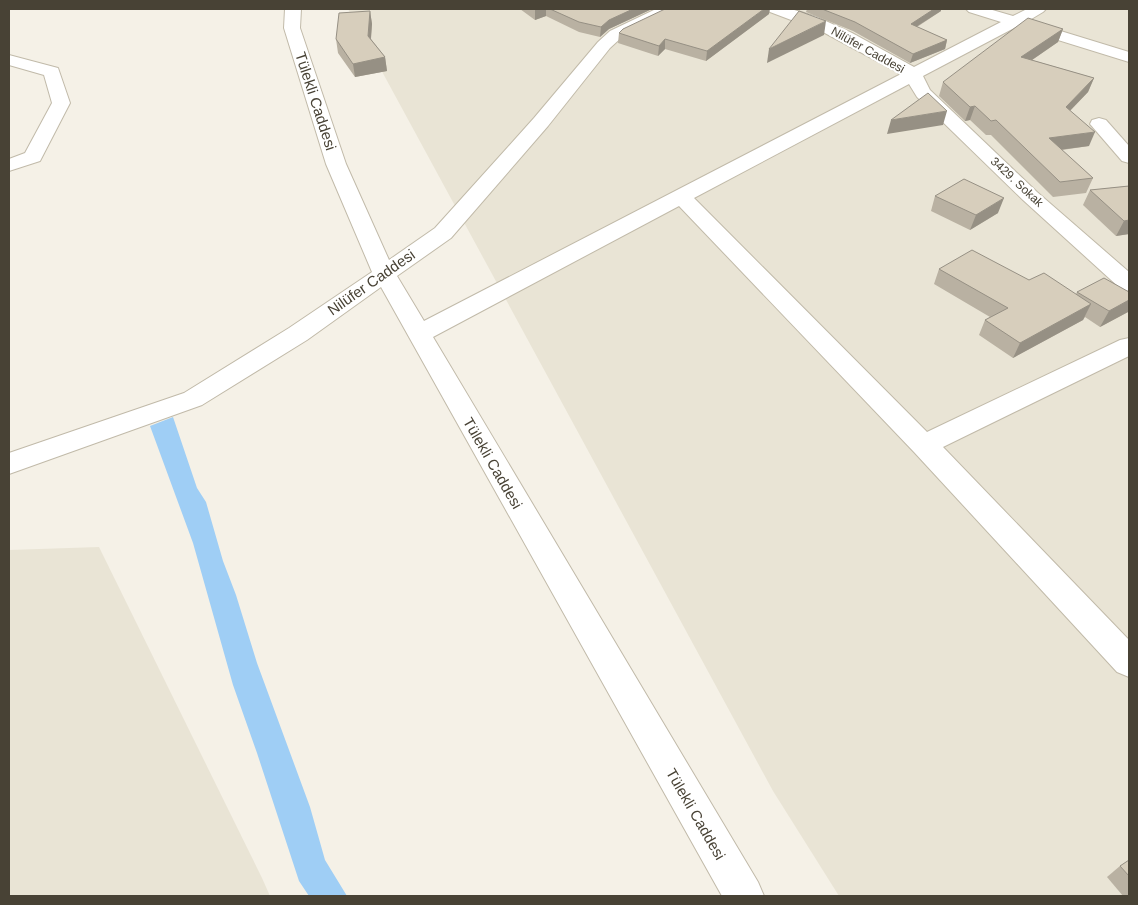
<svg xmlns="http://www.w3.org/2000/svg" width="1138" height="905" font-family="Arial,sans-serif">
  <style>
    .residential { fill: #e9e4d5 }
    .water { fill: #9fcef5 }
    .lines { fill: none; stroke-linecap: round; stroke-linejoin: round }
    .minor-casing { stroke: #c1baa9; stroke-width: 2 }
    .minor { fill: #fff; fill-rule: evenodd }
    .wall { fill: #b9b1a2 }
    .shaded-wall { fill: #969084 }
    .building { fill: #d7cebc; stroke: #969084 }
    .labels { text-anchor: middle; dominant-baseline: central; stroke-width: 4.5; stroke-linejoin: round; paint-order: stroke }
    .far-street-label { font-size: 12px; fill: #484235; stroke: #fff }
    .street-label { font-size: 15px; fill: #484235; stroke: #fff }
  </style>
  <rect width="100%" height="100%" fill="#f5f1e7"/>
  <g class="residential">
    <polygon points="348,9 1129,9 1129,896 839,896 773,791"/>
    <polygon points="99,547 262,878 270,896 9,896 9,550"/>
  </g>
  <polygon class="water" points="173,417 197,488 206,502 223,561 236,595 257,663 310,807 325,860 347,896 309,896 299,881 257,753 233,685 193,543 150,426"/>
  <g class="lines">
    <defs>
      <g id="minor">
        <polygon points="285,9 301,9 300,28 346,164 389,260 435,228 534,118 598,42 610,31 656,9 676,9 673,12 622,37 610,48 548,126 451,238 397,276 424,321 901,74 823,32 770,12 767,9 791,9 817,17 852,33 914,67 1001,22 969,12 966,9 989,9 1013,16 1027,9 1046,9 1043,12 1028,21 1129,52 1129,62 1016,27 923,76 930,90 1037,192 1129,272 1129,291 1121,289 1023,200 917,97 909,84 694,198 927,432 1120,340 1129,338 1129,356 943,447 1129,640 1129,677 1117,672 914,452 679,206 433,337 758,882 764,896 722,896 381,287 307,340 202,405 9,474 9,453 184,393 289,328 372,272 326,164 284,28"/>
        <polygon points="9,55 58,68 70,103 40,161 9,171 9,159 25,153 52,103 44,75 9,65"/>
        <polygon points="1099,118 1106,120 1129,146 1129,163 1122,161 1090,124 1092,120"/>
      </g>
    </defs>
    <use href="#minor" class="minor-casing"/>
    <use href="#minor" class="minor"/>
  </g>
  <g class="wall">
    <polygon points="520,9 652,9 609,29 600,37 579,32 546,16 535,20"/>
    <polygon points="807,9 941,9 941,11 917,27 947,40 945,49 910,63 853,31 806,12"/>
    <polygon points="370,11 372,24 371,39 385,57 387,71 355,77 338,53 336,39"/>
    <polygon points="769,14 706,61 665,49 658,56 618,43 619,33"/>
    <polygon points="1063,29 1058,42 1032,60 1094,78 1088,92 1070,111 1089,146 1062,150 1093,178 1086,193 1053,197 991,135 986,135 970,120 965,121 939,96 943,82"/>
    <polygon points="1129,186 1129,234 1116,236 1083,205 1090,190"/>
    <polygon points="935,196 998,213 970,230 931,211"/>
    <polygon points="939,269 1029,280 1076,294 1077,292 1129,292 1129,309 1128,312 1100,327 1085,317 1083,320 1013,358 979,335 985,320 990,317 934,284"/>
    <polygon points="1129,860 1129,896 1123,896 1107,877 1120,866"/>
  </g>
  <g class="shaded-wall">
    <polygon points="540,9 546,9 546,16 535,20 535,10"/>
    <polygon points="633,9 652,9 609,29 600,37 601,27 609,20"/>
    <polygon points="764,9 770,9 769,14 706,61 707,51"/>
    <polygon points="934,9 941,9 941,11 908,32 911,24"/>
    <polygon points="370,11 372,24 370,49 368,36"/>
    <polygon points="826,21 824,35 767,63 769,49"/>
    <polygon points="1063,29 1058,42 1016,71 1021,57"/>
    <polygon points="665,39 665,49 658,56 659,46"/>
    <polygon points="947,40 945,49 910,63 913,54"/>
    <polygon points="385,57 387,71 355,77 353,64"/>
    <polygon points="1094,78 1088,92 1060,121 1066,107"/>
    <polygon points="975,106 970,120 965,121 970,107"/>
    <polygon points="947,111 943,125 887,134 891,120"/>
    <polygon points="1095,132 1089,146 1043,152 1049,138"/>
    <polygon points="1004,198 998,213 970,230 976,215"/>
    <polygon points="1129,220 1129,234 1116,236 1124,221"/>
    <polygon points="1129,300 1129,309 1128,312 1100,327 1109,311"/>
    <polygon points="1091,304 1083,320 1013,358 1020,343"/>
  </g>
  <g class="building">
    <polygon points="550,9 633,9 609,20 601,27 579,22"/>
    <polygon points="665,9 764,9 707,51 665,39 659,46 619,33 623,29"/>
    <polygon points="822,9 934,9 911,24 947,40 913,54 855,22"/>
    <polygon points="370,11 368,36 385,57 353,64 336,39 339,13"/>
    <polygon points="799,11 826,21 769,49"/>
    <polygon points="1028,18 1063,29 1021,57 1094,78 1066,107 1095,132 1049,138 1093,178 1060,182 996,120 991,121 975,106 970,107 943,82"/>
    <polygon points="928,93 947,111 891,120"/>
    <polygon points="964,179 1004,198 976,215 935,196"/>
    <polygon points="1129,186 1129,220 1124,221 1090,190"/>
    <polygon points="972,250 1029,280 1044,273 1091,304 1020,343 985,320 1008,308 939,269"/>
    <polygon points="1104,278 1129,292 1129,300 1109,311 1077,292"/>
    <polygon points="1129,860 1129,876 1120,866"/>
  </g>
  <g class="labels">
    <g class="far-street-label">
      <text transform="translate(868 50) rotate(29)">Nilüfer Caddesi</text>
      <text transform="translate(1017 182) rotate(43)">3429. Sokak</text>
    </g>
    <g class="street-label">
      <text transform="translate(316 101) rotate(72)">Tülekli Caddesi</text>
      <text transform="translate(371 282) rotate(-35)">Nilüfer Caddesi</text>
      <text transform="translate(493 463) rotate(60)">Tülekli Caddesi</text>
      <text transform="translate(696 814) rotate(60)">Tülekli Caddesi</text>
    </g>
  </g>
  <rect width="1138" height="905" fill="none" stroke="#484235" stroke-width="20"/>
</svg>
